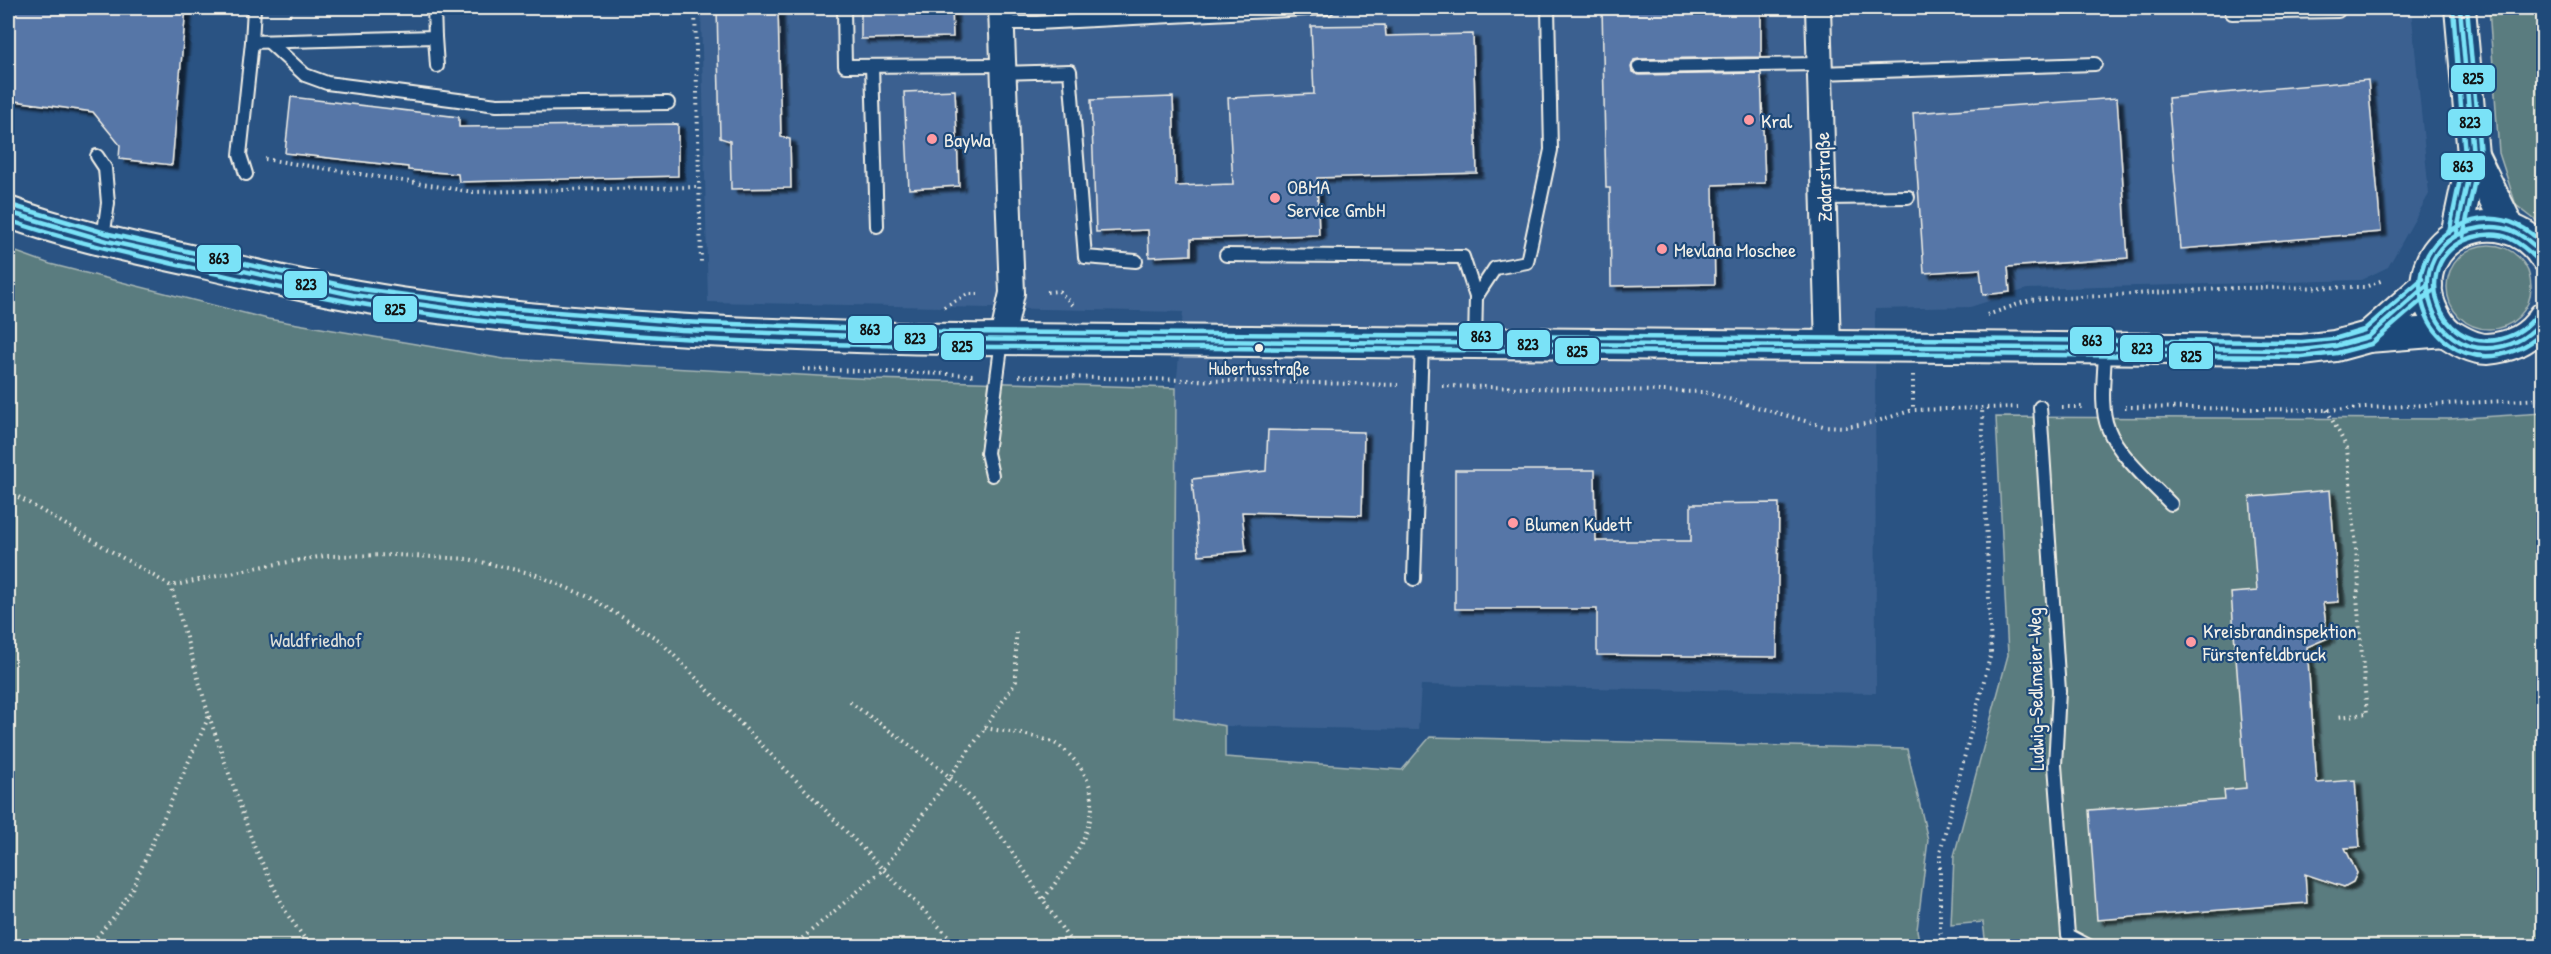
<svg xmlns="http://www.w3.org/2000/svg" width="2551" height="954" font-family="'Patrick Hand',sans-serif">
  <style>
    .built { fill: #3b6190 }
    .green { fill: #5a7b7f; stroke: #a7b6b4; stroke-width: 1.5 }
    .building { fill: #5676a7; stroke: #f4f1e8; stroke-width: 1.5; filter: url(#shadow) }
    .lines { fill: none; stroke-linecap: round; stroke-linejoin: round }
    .service-casing { stroke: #f4f1e8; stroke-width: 16 }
    .minor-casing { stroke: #f4f1e8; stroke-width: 28 }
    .tertiary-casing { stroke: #f4f1e8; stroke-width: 34 }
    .path { stroke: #f4f1e8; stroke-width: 4; stroke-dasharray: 1.5 4.5; stroke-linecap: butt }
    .service { stroke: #1f4a7a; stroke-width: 12 }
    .minor { stroke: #1f4a7a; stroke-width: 24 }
    .tertiary { stroke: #1f4a7a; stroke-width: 30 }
    .bus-1-casing { stroke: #1f4a7a; stroke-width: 9 }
    .bus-2-casing { stroke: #1f4a7a; stroke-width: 9 }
    .bus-3-casing { stroke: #1f4a7a; stroke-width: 9 }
    .bus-1 { stroke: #7ae2f7; stroke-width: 4.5 }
    .bus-2 { stroke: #7ae2f7; stroke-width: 4.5 }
    .bus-3 { stroke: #7ae2f7; stroke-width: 4.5 }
    .poi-dot { fill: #ff9aa2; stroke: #1f4a7a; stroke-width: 2 }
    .bus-dot { fill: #f4f1e8; stroke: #1f4a7a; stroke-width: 2 }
    .labels { text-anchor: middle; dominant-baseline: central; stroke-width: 4.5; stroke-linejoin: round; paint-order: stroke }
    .bus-label { font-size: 18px; fill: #f4f1e8; stroke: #1f4a7a }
    .poi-label { font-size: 20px; fill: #f4f1e8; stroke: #1f4a7a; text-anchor: start }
    .street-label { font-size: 20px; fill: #f4f1e8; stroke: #1f4a7a }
    .park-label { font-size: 20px; fill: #dddfd8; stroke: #1f4a7a }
    .line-badge { stroke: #1f4a7a; stroke-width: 2 }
    .pale-badge-label { font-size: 16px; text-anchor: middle; font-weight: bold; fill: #111 }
  </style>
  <defs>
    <filter id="shadow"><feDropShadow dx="6" dy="4" stdDeviation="1.5" flood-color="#0009"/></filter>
  </defs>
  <rect width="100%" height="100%" fill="#2a5383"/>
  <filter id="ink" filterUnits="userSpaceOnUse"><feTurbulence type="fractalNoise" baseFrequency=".0167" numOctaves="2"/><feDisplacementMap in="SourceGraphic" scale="12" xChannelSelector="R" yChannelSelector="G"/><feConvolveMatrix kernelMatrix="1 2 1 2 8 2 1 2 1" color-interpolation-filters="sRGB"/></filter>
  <g filter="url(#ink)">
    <polygon class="built" points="701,8 2411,8 2429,194 2388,267 2361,280 2027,289 1970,307 1875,309 1876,693 1421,685 1418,730 1225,726 1174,717 1176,388 1183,312 708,302"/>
    <g class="green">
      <polygon points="2489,8 2543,8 2543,226 2516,205 2499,153"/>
      <circle cx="2489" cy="287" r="42"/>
      <polygon points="8,249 50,264 268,319 504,359 874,379 1176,388 1174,717 1225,726 1225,757 1402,770 1430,737 1907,749 1928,840 1917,930 1920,946 8,946"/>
      <polygon points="2543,413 2543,946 1986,946 1983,922 1951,925 1954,856 2008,655 1996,417 2449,419"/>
    </g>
    <g class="building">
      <polygon points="13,8 186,8 172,165 119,159 120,145 93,112 8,100 8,54"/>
      <polygon points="717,8 778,8 781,137 790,139 791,188 731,189 730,141 720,138"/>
      <polygon points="861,8 952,8 953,37 861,39"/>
      <polygon points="1602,8 1761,8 1761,57 1639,59 1634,60 1631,67 1632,72 1639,75 1761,73 1765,183 1713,185 1715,284 1611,286 1610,188 1606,188"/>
      <polygon points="1385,25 1386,36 1473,34 1477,173 1317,178 1319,235 1191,239 1191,255 1149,257 1148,230 1096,232 1091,100 1173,97 1176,186 1233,184 1228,98 1314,94 1311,26"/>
      <polygon points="2368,80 2381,232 2181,249 2168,98"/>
      <polygon points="955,90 959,186 909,189 904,92"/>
      <polygon points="291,97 459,117 459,127 678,124 678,176 459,182 458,174 408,170 408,167 285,153"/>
      <polygon points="2117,98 2128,258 2008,267 2010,292 1983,295 1980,269 1924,273 1913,113"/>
      <polygon points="1268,430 1364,432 1362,515 1242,512 1246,551 1199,555 1192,479 1266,471"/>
      <polygon points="1455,470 1595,470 1596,541 1691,541 1691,504 1779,503 1777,657 1597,655 1597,609 1455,609"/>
      <polygon points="2330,490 2339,602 2323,603 2328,638 2307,647 2317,783 2355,780 2360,847 2345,848 2357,873 2353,882 2344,887 2305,874 2307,903 2097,920 2089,810 2225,800 2224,790 2246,788 2231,593 2257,591 2250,497"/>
    </g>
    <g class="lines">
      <defs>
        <g id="service">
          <polyline points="254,8 252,42 435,37 434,8"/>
          <polyline points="844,8 845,66 1002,65"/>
          <polyline points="2232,13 2338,11 2338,8"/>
          <polyline points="1002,23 1037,23 1328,8"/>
          <polyline points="435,37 437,66"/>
          <polyline points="269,42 305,75 327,83 497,105 668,103"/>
          <polyline points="872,66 877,226"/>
          <polyline points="1639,67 1819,64"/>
          <polyline points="1002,73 1070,71 1085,257 1136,261"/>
          <polyline points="1819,73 2095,64"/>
          <polyline points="97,156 105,168 108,203 103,239"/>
          <polyline points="246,174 240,155 252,42"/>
          <polyline points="1824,198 1908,197"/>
          <polyline points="1226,255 1463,257 1476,297 1475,343"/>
          <polyline points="1476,297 1495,268 1527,262 1551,150 1548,8"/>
          <path d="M2105,348c0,25 -6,57 3,80 10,27 44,56 63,76"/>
          <polyline points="2040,407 2059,691 2055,765 2068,935 2089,946"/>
          <polyline points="992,475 987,453 1002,340"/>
          <polyline points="1414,579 1422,343"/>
        </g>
        <g id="minor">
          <polyline points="1001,8 1012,293 1002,339"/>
          <polyline points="1818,8 1828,347"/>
        </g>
        <g id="tertiary">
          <polyline points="2473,155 2509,228"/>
          <path d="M8,212c64,24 133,37 200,52 64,15 129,30 193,39 124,18 249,26 373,31 76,3 152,6 228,5l1300,11 33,-4 33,-9 77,-6"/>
          <polyline points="2456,235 2473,155 2460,8"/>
          <path d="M2544,256c-41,-63 -140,-18 -113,52 4,9 9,19 18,26 11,7 24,15 38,15 24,-2 44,-10 57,-32"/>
          <polyline points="2368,337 2427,285"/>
        </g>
      </defs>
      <use href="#service" class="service-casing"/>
      <use href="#minor" class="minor-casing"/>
      <use href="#tertiary" class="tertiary-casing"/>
      <g class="path">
        <polyline points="289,8 290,19"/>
        <polyline points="695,8 701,263"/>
        <polyline points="455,10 557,8"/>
        <polyline points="265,159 473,192 699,187"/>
        <polyline points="1047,292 1059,291 1075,307"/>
        <polyline points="944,307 968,294 978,294"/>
        <polyline points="1987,315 2030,300 2238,288 2365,287 2383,280"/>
        <polyline points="803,369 975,375"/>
        <polyline points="1913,375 1913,410"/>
        <polyline points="1019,376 1398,385"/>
        <polyline points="1442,386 1704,392 1823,426 1847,427 1871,423 1913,410 2018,407"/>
        <polyline points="2062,407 2084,407"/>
        <polyline points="2125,407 2327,410 2544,399"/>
        <polyline points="2327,410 2347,448 2359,583 2357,597 2367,714 2337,717"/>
        <polyline points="8,491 171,586 259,567 325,556 397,555 468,559 534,574 591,598 659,640 958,946"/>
        <polyline points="2327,632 2360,633"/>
        <path d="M850,702c37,28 79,54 112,87 42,42 77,108 112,157"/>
        <polyline points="209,716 254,846 287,914 310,946"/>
        <path d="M985,728c22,4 46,6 67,14 12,5 23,18 30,28 30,46 -14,95 -40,131"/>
        <polyline points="89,946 117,913 131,891 209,716 171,586"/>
        <polyline points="793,946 883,870 985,728 1016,681 1016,628"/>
        <polyline points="1942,946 1940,930 1940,852 1991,653 1982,408"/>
        <polyline points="2542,946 2544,944"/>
      </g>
      <use href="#service" class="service"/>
      <use href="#minor" class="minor"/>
      <use href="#tertiary" class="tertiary"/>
      <defs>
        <g id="bus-1">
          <polyline points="8,212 107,241 353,295 494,315 681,330 945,339 2302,350 2335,346 2368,337 2427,285"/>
          <polyline points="2456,235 2473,155 2460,8"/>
          <path d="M2544,255c-22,-23 -41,-34 -73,-25 -74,20 -45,131 28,117 19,-3 33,-13 45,-29"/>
        </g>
        <g id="bus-2">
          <path d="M8,220c65,23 133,36 201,52 57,13 113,26 171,35 274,44 555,39 832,41 364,3 727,6 1090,9l35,-4 34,-9 61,-53"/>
          <polyline points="2463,237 2480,155 2467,8"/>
          <path d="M2544,245c-19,-20 -43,-31 -71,-24 -90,25 -54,149 27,134 17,-4 32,-11 44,-24"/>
        </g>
        <g id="bus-3">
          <polyline points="10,205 109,234 354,288 495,307 681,322 945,332 2302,342 2334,339 2364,330 2422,279"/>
          <polyline points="2449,233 2465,155 2453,9"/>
          <path d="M2538,313c-9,13 -21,22 -37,26 -66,16 -95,-84 -27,-102 29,-8 45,4 65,24"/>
        </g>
      </defs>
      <use href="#bus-1" class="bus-1-casing"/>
      <use href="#bus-2" class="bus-2-casing"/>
      <use href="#bus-3" class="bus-3-casing"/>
      <use href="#bus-1" class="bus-1"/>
      <use href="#bus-2" class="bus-2"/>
      <use href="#bus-3" class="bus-3"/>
    </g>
  </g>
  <g class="poi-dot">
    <circle cx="1749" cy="120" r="6"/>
    <circle cx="932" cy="139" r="6"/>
    <circle cx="1275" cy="198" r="6"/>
    <circle cx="1662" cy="249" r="6"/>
    <circle cx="1513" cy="523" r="6"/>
    <circle cx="2191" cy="642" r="6"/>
  </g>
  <circle class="bus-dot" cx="1259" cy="348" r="5"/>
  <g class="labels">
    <g class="bus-label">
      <text x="1259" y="368">Hubertusstraße</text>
    </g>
    <g class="poi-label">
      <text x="1761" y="120">Kral</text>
      <text x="944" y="139">BayWa</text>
      <text x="1287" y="186">OBMA<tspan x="1287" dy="23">Service GmbH</tspan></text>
      <text x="1674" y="249">Mevlana Moschee</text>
      <text x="1525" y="523">Blumen Kudett</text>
      <text x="2203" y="630">Kreisbrandinspektion<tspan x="2203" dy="23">Fürstenfeldbruck</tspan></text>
    </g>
    <g class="street-label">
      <text transform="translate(1823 177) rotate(-92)">Zadarstraße</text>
      <text transform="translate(2035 689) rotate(-91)">Ludwig-Sedlmeier-Weg</text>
    </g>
    <g class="park-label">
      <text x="316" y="639">Waldfriedhof</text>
    </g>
  </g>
  <g class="line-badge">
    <rect x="2450" y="64" width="46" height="29" rx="6" fill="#7ae2f7"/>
    <rect x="2447" y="108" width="46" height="29" rx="6" fill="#7ae2f7"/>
    <rect x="2440" y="152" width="46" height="29" rx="6" fill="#7ae2f7"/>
    <rect x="196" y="244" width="46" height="29" rx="6" fill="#7ae2f7"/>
    <rect x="283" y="270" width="45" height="29" rx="6" fill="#7ae2f7"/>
    <rect x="372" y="295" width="46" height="28" rx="6" fill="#7ae2f7"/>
    <rect x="847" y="315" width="46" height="29" rx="6" fill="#7ae2f7"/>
    <rect x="1458" y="322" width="46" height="28" rx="6" fill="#7ae2f7"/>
    <rect x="893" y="324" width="45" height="28" rx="6" fill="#7ae2f7"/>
    <rect x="2069" y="326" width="46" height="29" rx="6" fill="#7ae2f7"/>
    <rect x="1506" y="329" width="45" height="29" rx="6" fill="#7ae2f7"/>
    <rect x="940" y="332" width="45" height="29" rx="6" fill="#7ae2f7"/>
    <rect x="2119" y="334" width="45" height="29" rx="6" fill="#7ae2f7"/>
    <rect x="1554" y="337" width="46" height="28" rx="6" fill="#7ae2f7"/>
    <rect x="2168" y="342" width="46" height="28" rx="6" fill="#7ae2f7"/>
  </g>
  <g class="pale-badge-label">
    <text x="2473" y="84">825</text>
    <text x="2470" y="128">823</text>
    <text x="2463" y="172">863</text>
    <text x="219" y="264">863</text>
    <text x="306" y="290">823</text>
    <text x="395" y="315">825</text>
    <text x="870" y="335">863</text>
    <text x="1481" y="342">863</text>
    <text x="915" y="344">823</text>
    <text x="2092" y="346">863</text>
    <text x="1528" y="350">823</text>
    <text x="962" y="352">825</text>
    <text x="2142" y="354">823</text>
    <text x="1577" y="357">825</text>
    <text x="2191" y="362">825</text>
  </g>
  <rect width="2551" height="954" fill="none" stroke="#1f4a7a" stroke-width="30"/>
  <rect x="15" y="15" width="2521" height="924" fill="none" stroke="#f4f1e8" stroke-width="2" filter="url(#ink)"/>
</svg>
